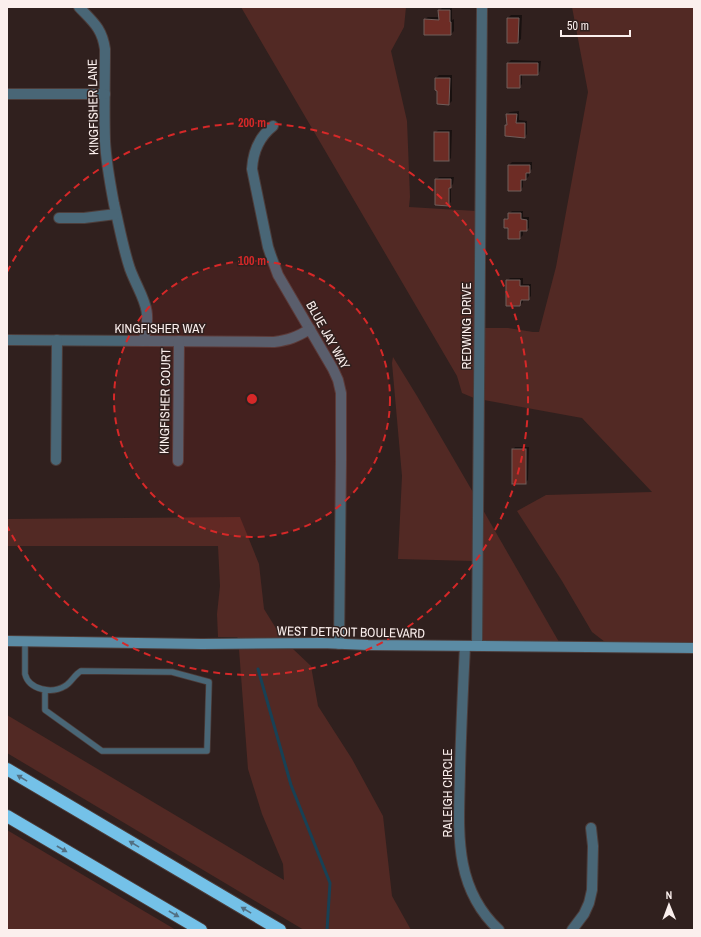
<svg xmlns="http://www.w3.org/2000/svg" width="701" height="937" font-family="'Archivo Narrow',sans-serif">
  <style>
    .green { fill: #522924 }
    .shadow { fill: #0007 }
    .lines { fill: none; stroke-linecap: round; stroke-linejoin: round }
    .stream { stroke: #184155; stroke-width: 3 }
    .building { fill: #6d2c25; stroke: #715e5b }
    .lane-casing { stroke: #4c3d3b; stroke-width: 7 }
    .street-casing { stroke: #4c3d3b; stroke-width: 12 }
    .secondary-casing { stroke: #4c3d3b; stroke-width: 12 }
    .highway-casing { stroke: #4c3d3b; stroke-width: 14 }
    .lane { stroke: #496676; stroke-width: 5.5 }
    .street { stroke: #496676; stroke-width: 10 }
    .secondary { stroke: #5b8ba4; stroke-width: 10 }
    .highway { stroke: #74c1e8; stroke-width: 12 }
    .oneway { fill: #527083 }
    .ring { fill: none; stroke: #d62828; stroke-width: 2; stroke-dasharray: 7 5 }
    .labels { text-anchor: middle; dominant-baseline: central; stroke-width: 3; stroke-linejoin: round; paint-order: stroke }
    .street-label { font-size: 13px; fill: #fbefed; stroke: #30201e }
    .centre { fill: #d62828; stroke: #30201e; stroke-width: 2 }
    .ring-label { font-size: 12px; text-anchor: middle; font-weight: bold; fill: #d62828; stroke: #30201e; stroke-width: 3; stroke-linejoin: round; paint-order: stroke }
  </style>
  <rect width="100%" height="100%" fill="#30201e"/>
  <g class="green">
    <polygon points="241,7 406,7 404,27 391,51 407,121 410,197 409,207 476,211 474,398 462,393 457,376"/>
    <polygon points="572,7 694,7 694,643 605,642 592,632 562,581 517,511 546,495 652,492 582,418 484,400 484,328 508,328 533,332 539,332 556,267 588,92"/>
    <polygon points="393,357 417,396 474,494 473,561 398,559 402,476 392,363"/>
    <polygon points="483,510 559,642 482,641"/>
    <polygon points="240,517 259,564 264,609 282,638 238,638 237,637 218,637 217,614 220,586 218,546 8,546 7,550 7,519"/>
    <polygon points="239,649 293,649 311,666 318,706 352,759 383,816 392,896 411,930 304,930 7,753 7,715 284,880 283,864 262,814 248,769"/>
    <polygon points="7,830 176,930 7,930"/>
  </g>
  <g class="shadow">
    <polygon points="442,8 452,8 452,20 454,19 454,31 451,34 425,19 428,17 439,17 439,11"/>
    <polygon points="511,15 522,15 521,39 518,42 508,18"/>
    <polygon points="511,60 541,61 540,71 538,74 522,74 522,84 519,87 508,87 508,63"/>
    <polygon points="439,75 452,75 452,101 449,104 436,78"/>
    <polygon points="519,111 519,120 527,121 527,134 525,137 506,125 508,123 507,114 510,112"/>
    <polygon points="438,130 452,130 451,158 449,160 435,133"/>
    <polygon points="512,162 532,162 532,169 529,172 529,176 526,179 523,179 523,187 520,190 509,190 509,165"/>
    <polygon points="439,177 454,177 453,184 451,186 451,202 448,205 436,180"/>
    <polygon points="512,211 523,211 523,217 529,217 529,228 526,230 523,230 523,235 520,238 509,227 505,219 509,216 509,214"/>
    <polygon points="510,278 523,278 523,284 531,284 531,296 528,299 523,299 523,302 520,305 507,281"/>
    <polygon points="515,447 529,447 528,480 525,483 513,450"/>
  </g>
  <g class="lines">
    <polyline class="stream" points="258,669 291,785 330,883 327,930"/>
  </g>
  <g class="building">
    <polygon points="438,10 450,10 450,22 451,22 451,35 424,35 424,19 439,20"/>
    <polygon points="507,18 519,18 518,43 507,43"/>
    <polygon points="507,63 538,63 538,75 520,75 520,88 507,88"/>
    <polygon points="435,78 450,78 449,105 437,104 437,91 435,90"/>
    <polygon points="506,114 517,114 516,123 525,123 525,138 505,136 505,125 507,125"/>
    <rect x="434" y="132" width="15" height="29"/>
    <polygon points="508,165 530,165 530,173 526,173 526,180 521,180 521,191 508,191"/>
    <polygon points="435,179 451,179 451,188 449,188 449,206 435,205"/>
    <polygon points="508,213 521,213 521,219 527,220 527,231 520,231 520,239 508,239 508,228 504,228 504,219 508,219"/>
    <polygon points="506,280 520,280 520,286 529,286 529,300 521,300 520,306 506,306"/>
    <rect x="512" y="449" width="14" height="35"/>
  </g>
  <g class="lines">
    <defs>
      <path id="lane" d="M25,642v32c4,16 27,20 40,12 6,-3 9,-11 16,-15l91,1 37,10 -2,69h-105l-57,-41v-20"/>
      <g id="street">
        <path d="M79,7c14,15 23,21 26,42 0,31 -1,61 0,92 1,21 5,42 9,63 5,21 9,44 16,65 11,29 24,39 13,72"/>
        <polyline points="7,94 105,94"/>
        <path d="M273,126c-14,11 -20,25 -21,43l16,78 3,9 7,19 55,94 5,11 3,13v68l-2,183"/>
        <polyline points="59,218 84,218 116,214"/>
        <path d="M7,340l267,2c15,-2 23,-5 36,-13"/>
        <polyline points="56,460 57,340"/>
        <polyline points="178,461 179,341"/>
        <path d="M465,646c-2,42 -4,83 -5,125 -1,58 -8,115 39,159"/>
        <polyline points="477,646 482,7"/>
        <polyline points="572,930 584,914 589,903 592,890 593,846 591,828"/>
      </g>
      <polyline id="secondary" points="7,641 202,644 322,643 368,645 694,648"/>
      <g id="highway">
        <polyline points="7,769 280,930"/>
        <polyline points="7,816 201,930"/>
      </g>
    </defs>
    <use href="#lane" class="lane-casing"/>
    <use href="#street" class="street-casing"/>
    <use href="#secondary" class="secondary-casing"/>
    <use href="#highway" class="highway-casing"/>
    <use href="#lane" class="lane"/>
    <use href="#street" class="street"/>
    <use href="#secondary" class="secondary"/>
    <use href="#highway" class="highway"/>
  </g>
  <defs><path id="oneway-solid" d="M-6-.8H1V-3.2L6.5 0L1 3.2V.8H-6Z"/></defs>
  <g class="oneway">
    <use href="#oneway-solid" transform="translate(22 778) rotate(-149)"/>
    <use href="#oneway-solid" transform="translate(134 844) rotate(-149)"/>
    <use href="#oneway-solid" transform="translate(62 849) rotate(30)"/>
    <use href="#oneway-solid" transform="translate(246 910) rotate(-149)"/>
    <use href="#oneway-solid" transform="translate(174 914) rotate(30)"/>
  </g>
  <circle cx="252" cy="399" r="138" fill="#d62828" fill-opacity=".12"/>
  <g class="ring">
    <circle cx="252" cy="399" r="138"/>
    <path d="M7 272A276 276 0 1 1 7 526"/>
  </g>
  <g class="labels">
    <g class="street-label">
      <text transform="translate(93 107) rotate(-91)">KINGFISHER LANE</text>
      <text transform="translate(466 326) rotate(-90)">REDWING DRIVE</text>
      <text x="160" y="328">KINGFISHER WAY</text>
      <text transform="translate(328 335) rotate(61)">BLUE JAY WAY</text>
      <text transform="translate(165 401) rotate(-89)">KINGFISHER COURT</text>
      <text transform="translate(351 632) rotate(1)">WEST DETROIT BOULEVARD</text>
      <text transform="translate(447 793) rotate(-90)">RALEIGH CIRCLE</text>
    </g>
  </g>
  <circle cx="252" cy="399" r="6" class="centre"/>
  <g class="ring-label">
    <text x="252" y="127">200 m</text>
    <text x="252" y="265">100 m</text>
  </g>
  <rect width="701" height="937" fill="none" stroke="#fbefed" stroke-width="16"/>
  <g transform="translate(669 905) rotate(359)" stroke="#30201e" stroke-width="3" paint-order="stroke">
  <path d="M0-3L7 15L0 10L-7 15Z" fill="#fbefed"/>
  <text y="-6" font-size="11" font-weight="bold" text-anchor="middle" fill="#fbefed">N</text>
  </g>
  <path d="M561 30v6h69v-6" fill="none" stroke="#fbefed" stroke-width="2"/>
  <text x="567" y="30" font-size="12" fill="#fbefed" stroke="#30201e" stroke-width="3" paint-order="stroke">50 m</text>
</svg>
